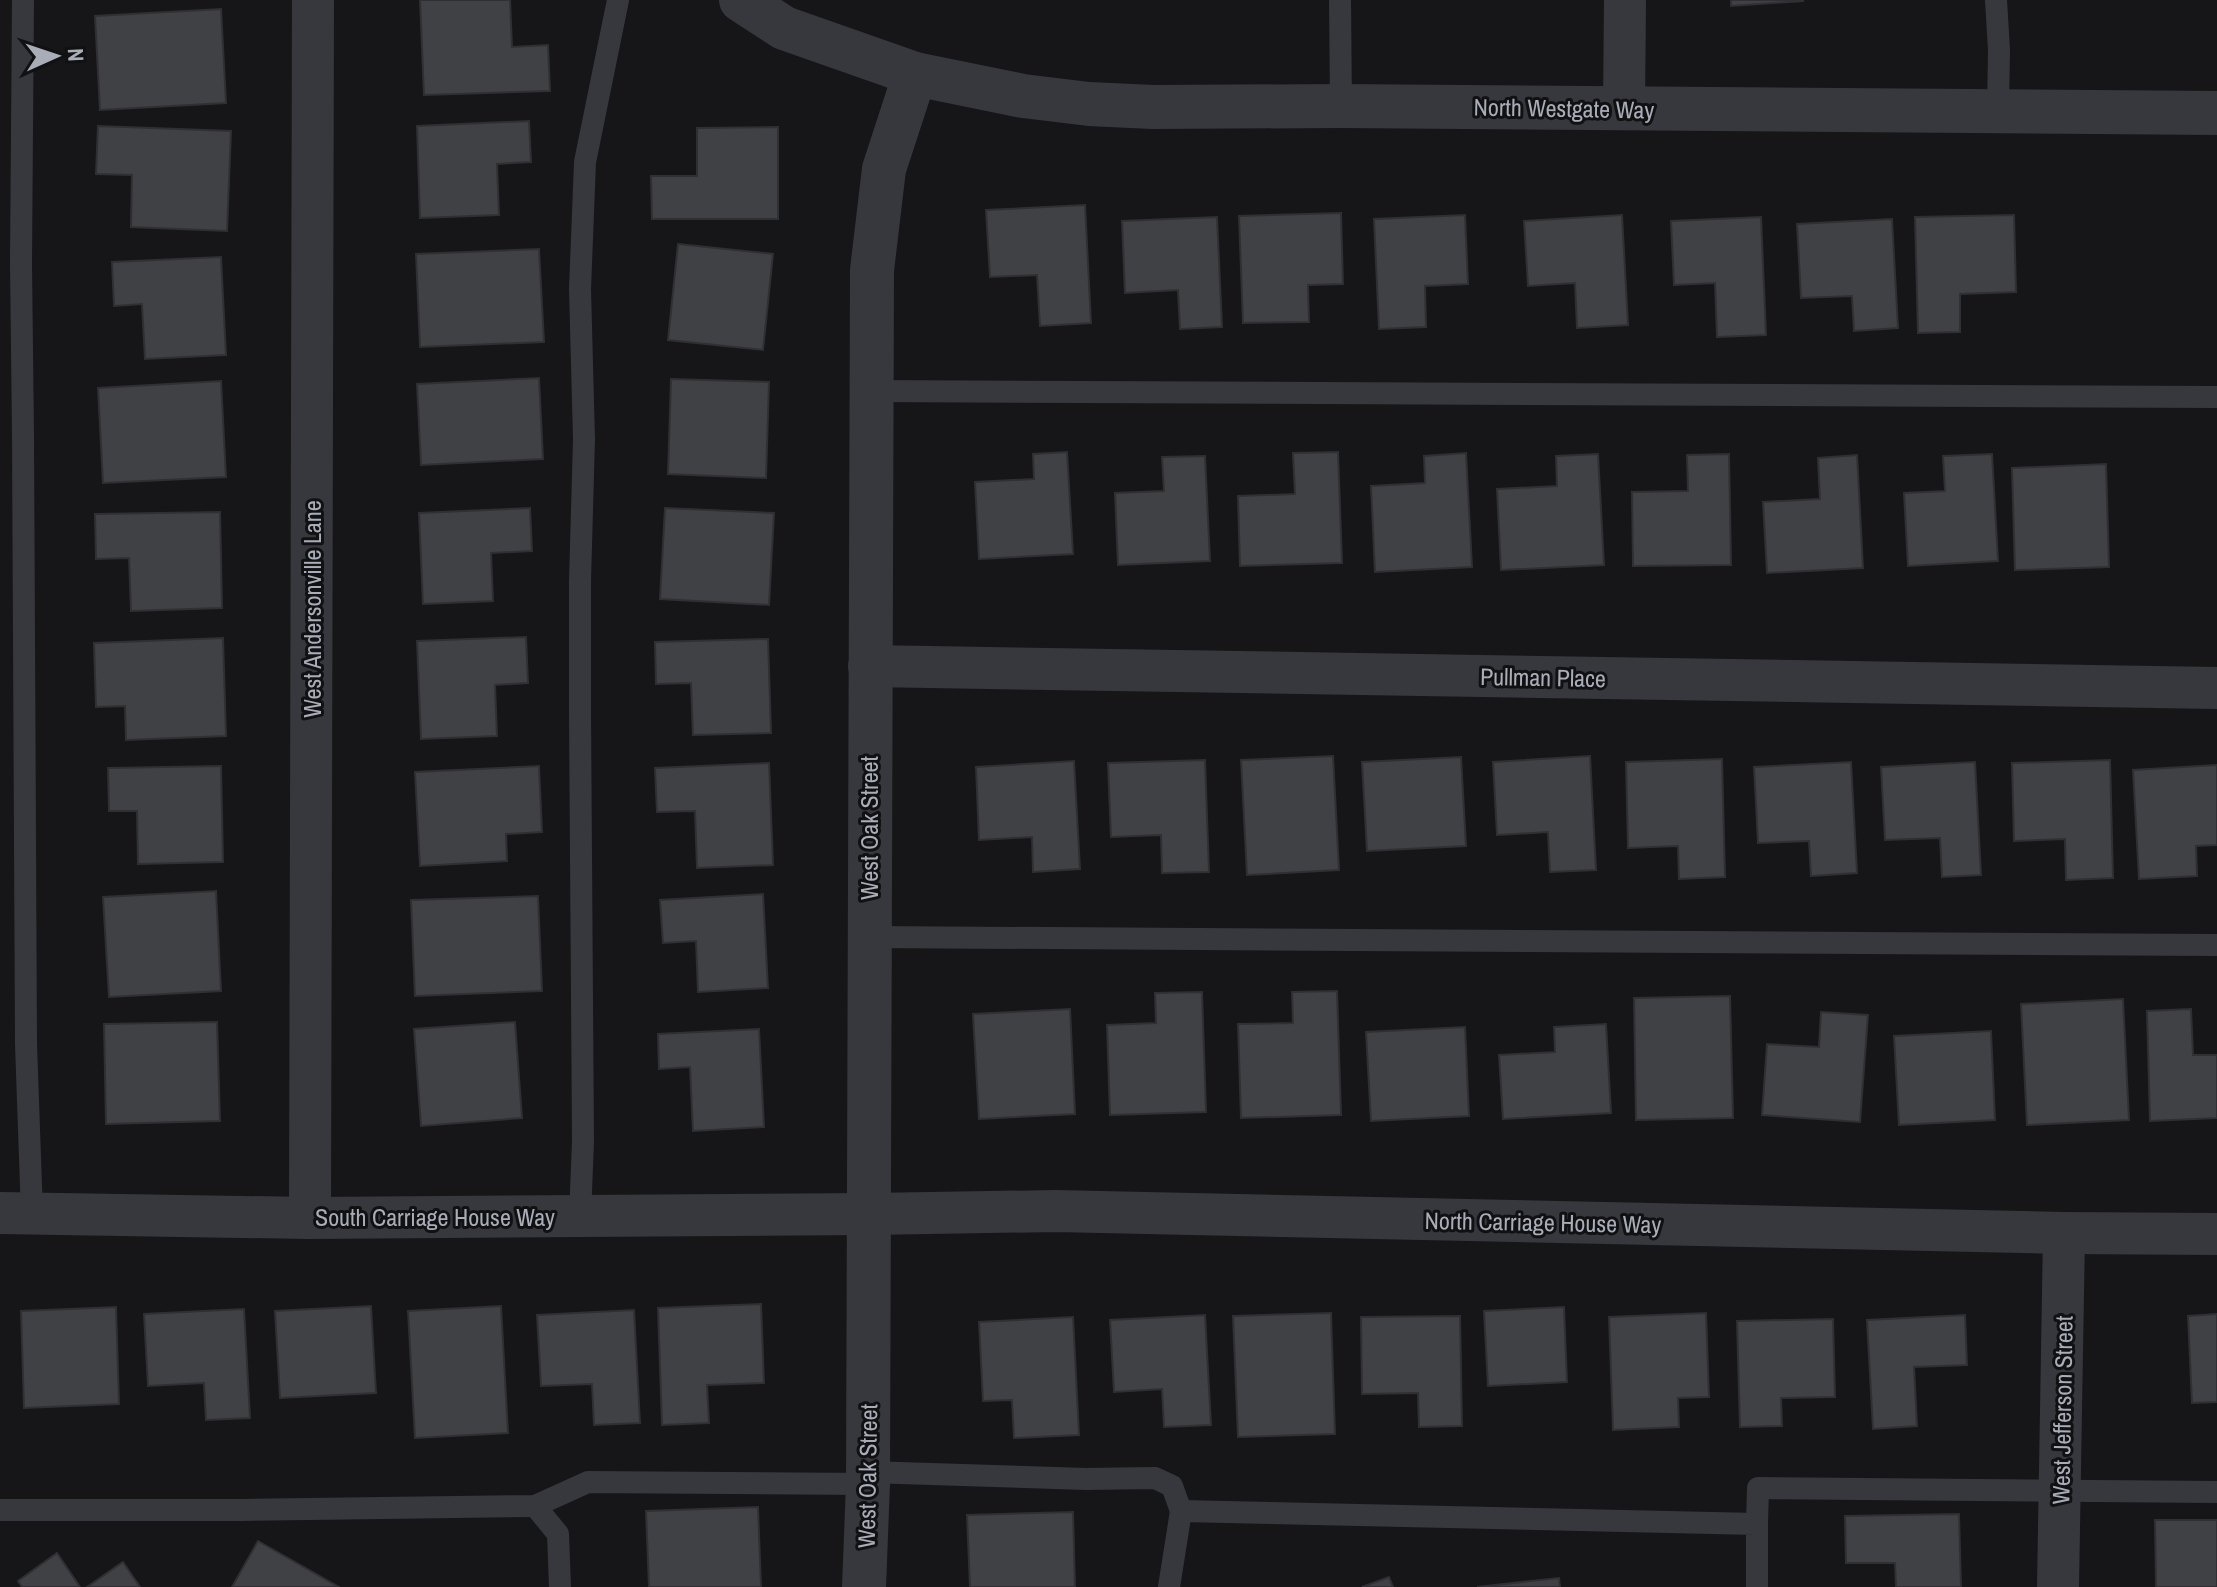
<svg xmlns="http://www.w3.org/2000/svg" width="2217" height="1587" font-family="'Archivo Narrow',sans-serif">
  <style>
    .building { fill: #404145; stroke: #303034; stroke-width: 2 }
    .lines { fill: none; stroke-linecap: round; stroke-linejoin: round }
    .service { stroke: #37383d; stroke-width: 22 }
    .minor { stroke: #37383d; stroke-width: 42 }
    .tertiary { stroke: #37383d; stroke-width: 44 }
    .labels { text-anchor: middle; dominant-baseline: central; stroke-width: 6; stroke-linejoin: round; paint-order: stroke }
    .street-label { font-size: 24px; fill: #a8adb8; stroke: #111113 }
  </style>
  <rect width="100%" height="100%" fill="#161618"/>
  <g class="building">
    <polygon points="420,0 510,0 512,47 548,45 550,91 424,95"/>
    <polygon points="1731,0 1803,0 1803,1 1731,6"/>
    <polygon points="221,9 226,103 100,110 95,16"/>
    <polygon points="529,121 531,162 497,164 499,215 420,218 417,126"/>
    <polygon points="98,126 231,131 227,231 131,227 132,175 96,174"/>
    <polygon points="778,127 778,219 652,219 651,176 697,176 697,128"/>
    <polygon points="1085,205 1091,323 1040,326 1037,275 990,277 986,210"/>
    <polygon points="1341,213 1343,284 1308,285 1309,322 1243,323 1239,216"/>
    <polygon points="1465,215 1468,284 1425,286 1426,327 1379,329 1374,219"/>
    <polygon points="1622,215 1628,325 1577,328 1575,283 1528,286 1524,221"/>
    <polygon points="2014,215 2016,292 1960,294 1960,332 1918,333 1915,217"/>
    <polygon points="1217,217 1222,327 1180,329 1178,290 1125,293 1122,221"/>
    <polygon points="1761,217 1766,335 1717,337 1715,283 1674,285 1671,221"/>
    <polygon points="1892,219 1898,328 1854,331 1852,296 1801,298 1797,224"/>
    <polygon points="678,244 773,254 763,350 668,340"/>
    <polygon points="539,249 544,342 420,347 416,254"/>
    <polygon points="221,257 226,355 145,359 142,304 114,306 112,262"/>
    <polygon points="539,378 543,459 421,465 417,384"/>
    <polygon points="671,379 769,382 766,478 668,474"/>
    <polygon points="221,381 226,477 103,483 98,388"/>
    <polygon points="1067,452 1073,554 979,559 975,482 1034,479 1033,454"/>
    <polygon points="1338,452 1342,563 1240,566 1238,496 1295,494 1293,453"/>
    <polygon points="1466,453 1472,567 1375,572 1371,486 1425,483 1424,456"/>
    <polygon points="1598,454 1604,565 1501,570 1497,489 1557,486 1556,456"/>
    <polygon points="1729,454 1731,565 1633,566 1632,492 1688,491 1687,455"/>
    <polygon points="1992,454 1998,561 1908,566 1904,493 1945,491 1943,456"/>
    <polygon points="1857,455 1863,568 1767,573 1763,502 1820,499 1818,458"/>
    <polygon points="1205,456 1210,561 1118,565 1115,493 1164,491 1162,457"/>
    <polygon points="2106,464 2109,567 2015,570 2012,468"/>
    <polygon points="530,508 532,551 491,553 493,601 423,604 419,513"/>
    <polygon points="665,508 774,513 769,605 660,599"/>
    <polygon points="220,512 222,608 131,611 129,558 96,559 95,514"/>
    <polygon points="526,637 528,683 495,685 497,736 421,739 417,641"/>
    <polygon points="223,638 226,736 126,740 125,706 96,707 94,643"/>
    <polygon points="768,639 771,733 693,735 691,683 656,684 655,642"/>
    <polygon points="1333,756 1339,870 1247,875 1241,760"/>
    <polygon points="1590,756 1596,870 1550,872 1548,832 1497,835 1493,762"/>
    <polygon points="1461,757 1466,846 1367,851 1362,762"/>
    <polygon points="1722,759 1725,877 1679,879 1678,846 1628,848 1626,762"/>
    <polygon points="1205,760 1209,872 1162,873 1161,835 1111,837 1108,763"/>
    <polygon points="2110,760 2113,878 2066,880 2065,839 2014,841 2012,763"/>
    <polygon points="1074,761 1080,869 1033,872 1032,837 979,840 976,767"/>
    <polygon points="1851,762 1857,873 1811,876 1809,841 1758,843 1754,767"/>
    <polygon points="1975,762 1981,875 1942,877 1940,838 1885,840 1881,767"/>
    <polygon points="769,763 773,865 697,868 695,811 657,812 655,768"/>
    <polygon points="2217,765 2217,845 2196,846 2197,876 2139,879 2133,770"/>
    <polygon points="221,766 223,862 138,864 137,811 109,811 108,768"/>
    <polygon points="539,766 542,832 506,834 507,861 420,866 415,772"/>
    <polygon points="216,891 221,991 109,997 103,897"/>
    <polygon points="763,894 768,988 698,992 696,941 663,943 660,900"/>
    <polygon points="538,896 542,991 415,996 411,900"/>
    <polygon points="1337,991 1341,1115 1241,1118 1238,1024 1293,1023 1292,992"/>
    <polygon points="1202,992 1206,1112 1110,1115 1107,1025 1156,1023 1155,993"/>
    <polygon points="1730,996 1733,1118 1636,1120 1634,998"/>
    <polygon points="2123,999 2129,1120 2027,1125 2021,1004"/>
    <polygon points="1070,1009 1075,1114 979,1119 973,1014"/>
    <polygon points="2191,1009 2193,1055 2217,1055 2217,1118 2150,1121 2147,1011"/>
    <polygon points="1821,1012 1868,1015 1860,1122 1762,1115 1767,1044 1819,1047"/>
    <polygon points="217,1022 220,1121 106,1124 104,1024"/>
    <polygon points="515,1022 522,1118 421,1126 414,1029"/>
    <polygon points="1606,1024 1611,1113 1503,1119 1499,1055 1555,1052 1554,1027"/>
    <polygon points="1465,1027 1469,1116 1371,1121 1366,1032"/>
    <polygon points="759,1029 764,1127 693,1131 690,1067 659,1069 658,1034"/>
    <polygon points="1991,1031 1995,1120 1899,1125 1894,1036"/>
    <polygon points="761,1304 764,1383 707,1385 709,1423 662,1425 658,1308"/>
    <polygon points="371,1306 376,1393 280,1398 275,1311"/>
    <polygon points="501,1306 508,1433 415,1438 408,1311"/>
    <polygon points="116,1307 119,1404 24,1408 21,1311"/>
    <polygon points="1564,1307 1567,1382 1488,1386 1484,1311"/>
    <polygon points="244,1309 250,1418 206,1420 204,1383 148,1386 144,1314"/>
    <polygon points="634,1310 640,1423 594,1425 592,1384 541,1386 537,1315"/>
    <polygon points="1331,1313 1335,1434 1238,1437 1233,1316"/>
    <polygon points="1706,1313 1709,1397 1678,1398 1679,1427 1613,1430 1609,1317"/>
    <polygon points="2217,1314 2217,1402 2192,1403 2188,1316"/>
    <polygon points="1205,1315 1211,1425 1164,1427 1162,1389 1114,1392 1110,1320"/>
    <polygon points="1965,1315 1967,1365 1914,1367 1917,1426 1873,1429 1867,1320"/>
    <polygon points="1460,1316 1462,1426 1419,1427 1418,1393 1362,1394 1361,1317"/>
    <polygon points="1073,1317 1079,1435 1014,1438 1012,1400 983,1401 979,1322"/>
    <polygon points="1833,1319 1835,1397 1781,1398 1782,1426 1740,1427 1737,1321"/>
    <polygon points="758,1507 761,1587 649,1587 646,1511"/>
    <polygon points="1073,1512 1075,1587 970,1587 967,1515"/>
    <polygon points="1959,1514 1961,1587 1896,1587 1895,1563 1846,1563 1845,1516"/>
    <polygon points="2155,1520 2217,1520 2217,1587 2156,1587"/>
    <polygon points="258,1541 339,1587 232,1587"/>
    <polygon points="57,1553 80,1587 22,1587 18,1581"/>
    <polygon points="123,1562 140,1587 87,1587"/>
    <polygon points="1389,1577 1393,1587 1362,1587"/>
    <polygon points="1559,1578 1560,1587 1477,1587"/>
  </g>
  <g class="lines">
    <g class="service">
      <polyline points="23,0 21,263 23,435 26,1044 32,1214"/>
      <polyline points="1340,0 1341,106"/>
      <polyline points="1996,0 1999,50 1998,111"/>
      <polyline points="870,391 2217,397"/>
      <polyline points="869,937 2217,945"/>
      <polyline points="580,1217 583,1141 580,712 580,581 584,439 580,289 585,162 618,0"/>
      <polyline points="868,1472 1086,1479 1155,1478 1172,1486 1181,1511"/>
      <polyline points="535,1506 558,1534 560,1587"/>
      <polyline points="0,1510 242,1510 535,1506 588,1482 868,1484"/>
      <polyline points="1757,1524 1758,1488 2217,1492"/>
      <polyline points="1169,1587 1181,1511 1757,1524 1757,1587"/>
    </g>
    <g class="minor">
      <polyline points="1624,109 1625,0"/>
      <polyline points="869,666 2217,688"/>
      <polyline points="0,1213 310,1218 869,1214 1055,1211 2064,1233 2217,1234"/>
      <polyline points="310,1218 313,0"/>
      <polyline points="2058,1587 2064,1233"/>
    </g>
    <g class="tertiary">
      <polyline points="741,0 784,28 915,74 1023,96 1089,104 1153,107 1341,106 2217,113"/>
      <polyline points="864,1587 868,1484 872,270 884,169 915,74"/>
    </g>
  </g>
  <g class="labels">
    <g class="street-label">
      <text transform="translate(1564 108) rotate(1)">North Westgate Way</text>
      <text transform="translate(312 609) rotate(-90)">West Andersonville Lane</text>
      <text transform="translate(1543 677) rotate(1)">Pullman Place</text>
      <text transform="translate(869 828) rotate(-90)">West Oak Street</text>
      <text x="435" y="1217">South Carriage House Way</text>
      <text transform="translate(1543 1222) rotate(1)">North Carriage House Way</text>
      <text transform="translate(2062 1410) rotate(-89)">West Jefferson Street</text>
      <text transform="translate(867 1476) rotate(-89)">West Oak Street</text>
    </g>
  </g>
  <g transform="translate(56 56) rotate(87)" stroke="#111113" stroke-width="6" paint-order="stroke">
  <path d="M0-6L14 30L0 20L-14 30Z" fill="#a8adb8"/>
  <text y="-12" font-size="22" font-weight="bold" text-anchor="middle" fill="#a8adb8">N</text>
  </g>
</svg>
